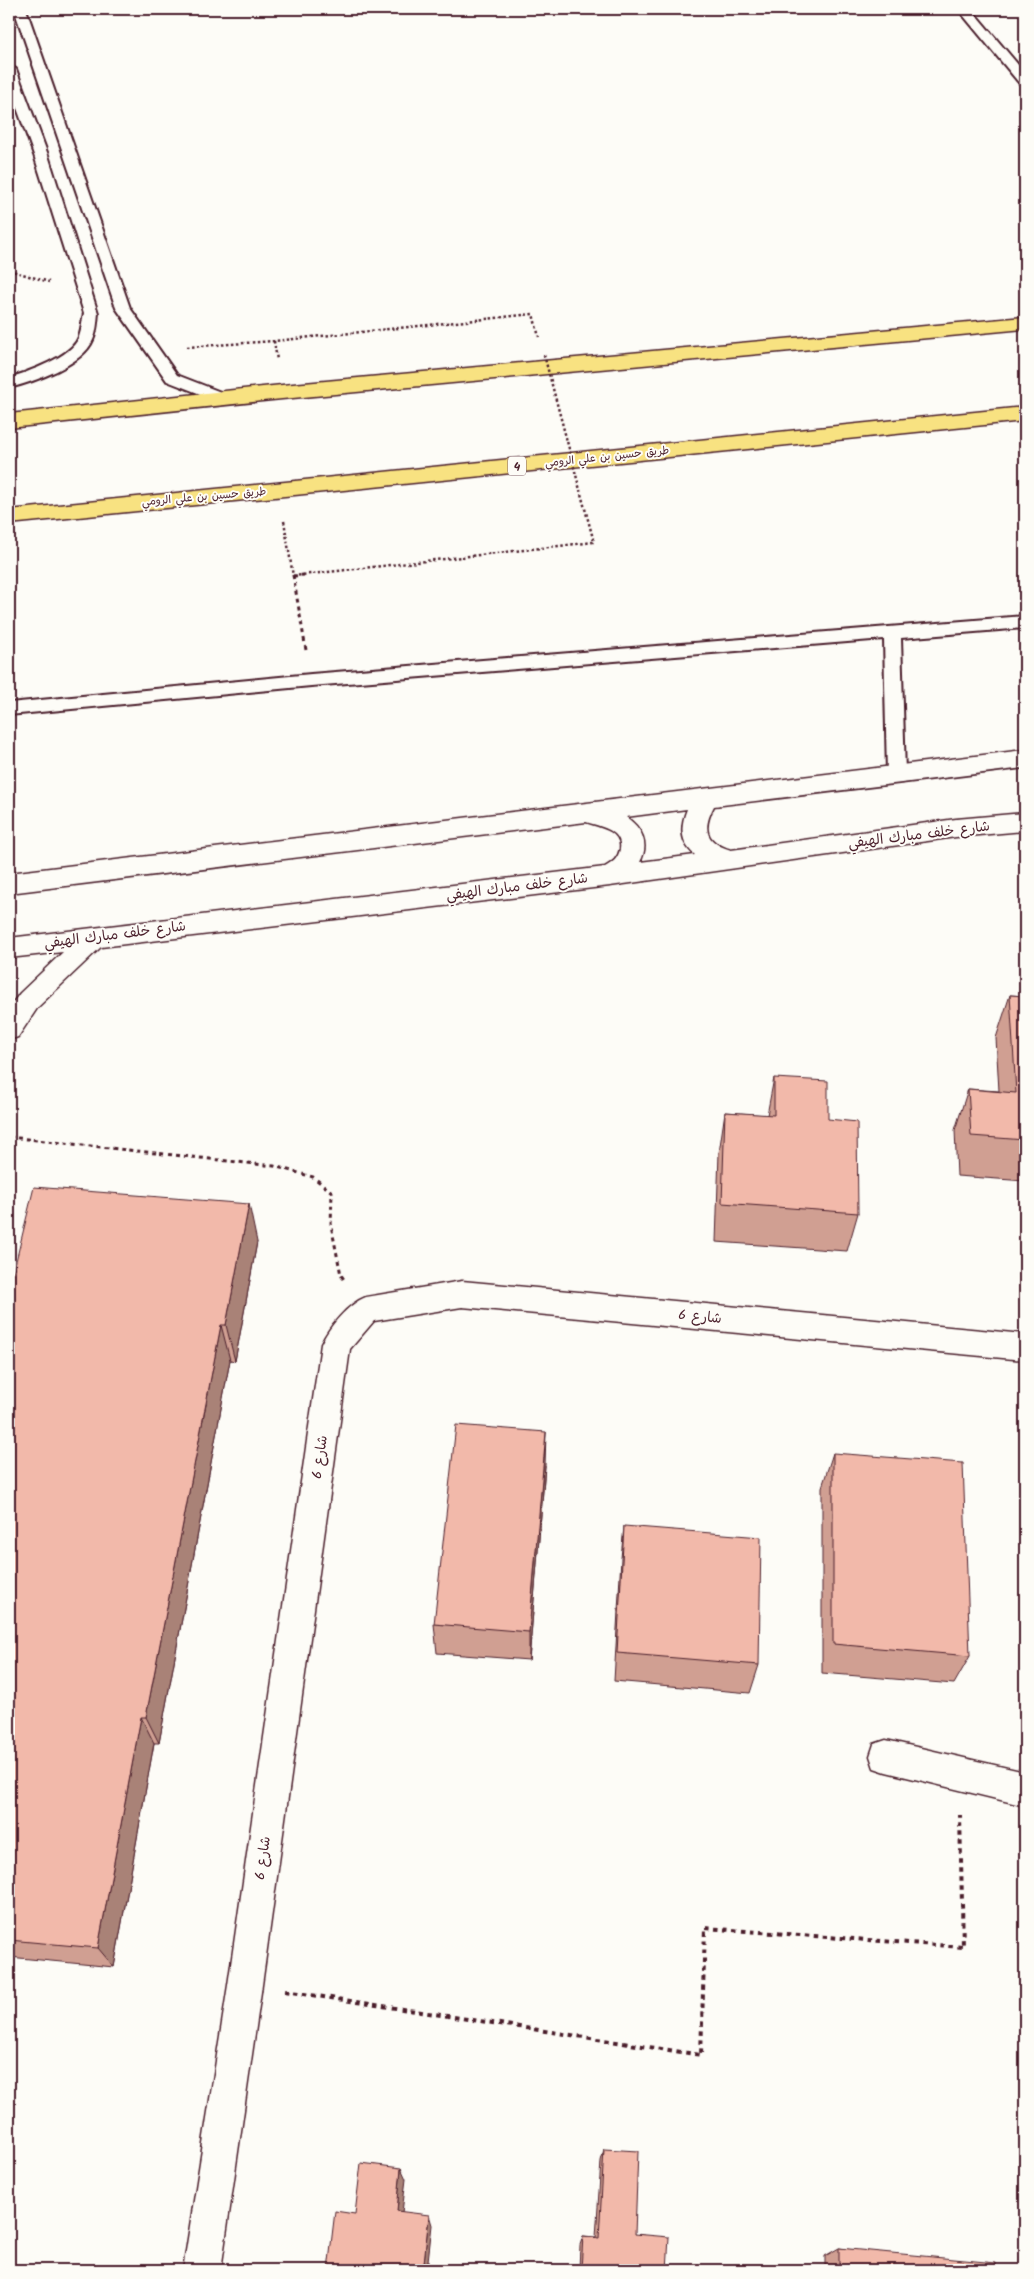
<svg xmlns="http://www.w3.org/2000/svg" width="1034" height="2279" font-family="Kalam,'Playpen Sans Arabic',sans-serif">
  <style>
    .lines { fill: none; stroke-linecap: round; stroke-linejoin: round }
    .service-casing { stroke: #4a1f2b; stroke-width: 4 }
    .minor-casing { stroke: #4a1f2b; stroke-width: 3 }
    .tertiary-casing { stroke: #4a1f2b; stroke-width: 3 }
    .trunk-casing { stroke: #4a1f2b; stroke-width: 3 }
    .path-far2 { stroke: #4a1f2b; stroke-width: 2.5; stroke-dasharray: 2.5 2.5; stroke-linecap: butt }
    .path-far1 { stroke: #4a1f2b; stroke-width: 3; stroke-dasharray: 4 4; stroke-linecap: butt }
    .path { stroke: #4a1f2b; stroke-width: 4; stroke-dasharray: 4.5 4.5; stroke-linecap: butt }
    .service { fill: #fdfcf7; fill-rule: evenodd }
    .minor { fill: #fdfcf7; fill-rule: evenodd }
    .tertiary { fill: #fdfcf7; fill-rule: evenodd }
    .trunk { fill: #f8e281; fill-rule: evenodd }
    .path-bridge { stroke: #4a1f2b; stroke-width: 2.5; stroke-dasharray: 2.5 2.5; stroke-linecap: butt }
    .wall { fill: #d09f92; stroke: #4a1f2b }
    .shaded-wall { fill: #a98277; stroke: #4a1f2b }
    .building { fill: #f2b9aa; stroke: #4a1f2b }
    .labels { text-anchor: middle; dominant-baseline: central; stroke-width: 4; stroke-linejoin: round; paint-order: stroke }
    .far-street-label { font-size: 11px; fill: #4a1f2b; stroke: #fdfcf7 }
    .shield { fill: #fdfcf7; stroke: #806168; stroke-width: 1 }
    .shield-label { font-size: 12px; font-weight: bold; fill: #4a1f2b }
    .street-label { font-size: 14px; fill: #4a1f2b; stroke: #fdfcf7 }
  </style>
  <rect width="100%" height="100%" fill="#fdfcf7"/>
  <filter id="ink" filterUnits="userSpaceOnUse"><feTurbulence type="fractalNoise" baseFrequency=".02" numOctaves="2"/><feDisplacementMap in="SourceGraphic" scale="10" xChannelSelector="R" yChannelSelector="G"/><feConvolveMatrix kernelMatrix="1 2 1 2 8 2 1 2 1" color-interpolation-filters="sRGB"/></filter>
  <g filter="url(#ink)">
    <g class="lines">
      <defs>
        <g id="service">
          <polygon points="14,9 26,9 130,308 177,375 231,396 234,399 231,402 221,402 167,381 116,308"/>
          <polygon points="958,9 971,9 1025,73 1025,85 1020,84"/>
          <path d="M9,65l7,4 32,86 50,158c-1,8 -1,19 -5,27 -10,25 -60,42 -84,48v-10c19,-6 63,-21 70,-41 3,-8 3,-16 5,-24l-50,-158 -25,-69z"/>
          <polygon points="1025,616 1025,628 901,638 905,774 902,779 896,781 890,779 887,774 884,639 311,686 9,715 9,703 311,674"/>
        </g>
        <g id="minor">
          <path d="M462,1281l563,53v26l-563,-53 -88,14 -24,28 -88,636 -41,285h-38l45,-285 93,-641c8,-17 27,-40 45,-47z"/>
          <polygon points="886,1740 1025,1772 1025,1806 886,1772 874,1768 870,1756 874,1744"/>
        </g>
        <path id="tertiary" d="M1025,750v18l-311,38c-12,23 -9,36 17,44l225,-31 69,-6v18l-69,6 -346,49 -509,61 -63,60 -20,30 -9,3v-32l11,-15 43,-41 -54,6v-20l596,-71c8,-5 13,-8 15,-18 3,-19 -21,-23 -34,-27l-577,71v-20zM687,809c-7,17 -7,34 8,46l-55,7c10,-18 2,-34 -14,-45z"/>
        <g id="trunk">
          <polygon points="1025,317 1025,329 282,399 9,428 9,414 282,385"/>
          <polygon points="1025,407 1025,421 9,524 9,510"/>
        </g>
      </defs>
      <use href="#service" class="service-casing"/>
      <use href="#minor" class="minor-casing"/>
      <use href="#tertiary" class="tertiary-casing"/>
      <use href="#trunk" class="trunk-casing"/>
      <g class="path-far2">
        <polyline points="9,270 49,282"/>
        <polyline points="274,341 277,360"/>
        <polyline points="187,347 274,341 533,314 539,337"/>
        <polyline points="284,521 293,576"/>
        <polyline points="293,576 594,542 580,490"/>
      </g>
      <g class="path-far1">
        <polyline points="293,575 306,650"/>
        <polyline points="293,576 304,575"/>
        <polyline points="9,1137 274,1166 313,1177 332,1192 331,1225 341,1275 345,1281"/>
      </g>
      <polyline class="path" points="285,1991 701,2055 705,1928 963,1947 960,1815"/>
      <use href="#service" class="service"/>
      <use href="#minor" class="minor"/>
      <use href="#tertiary" class="tertiary"/>
      <use href="#trunk" class="trunk"/>
      <polyline class="path-bridge" points="544,355 580,490"/>
    </g>
    <g class="wall">
      <polygon points="1010,995 1025,996 1025,1181 957,1176 955,1130 968,1089 999,1091 996,1038"/>
      <polygon points="774,1078 828,1119 858,1213 847,1251 716,1242 719,1153 725,1112 767,1115"/>
      <polygon points="257,1242 235,1361 230,1360 159,1743 154,1743 114,1967 9,1957 9,1290"/>
      <polygon points="833,1453 970,1656 954,1684 822,1673 822,1487"/>
      <polygon points="545,1466 529,1660 437,1653 434,1624"/>
      <polygon points="624,1526 759,1665 750,1693 614,1681 621,1558"/>
      <polygon points="604,2149 635,2234 667,2270 579,2270 580,2245 583,2236 596,2237 601,2161"/>
      <polygon points="839,2248 996,2270 825,2270 825,2256"/>
    </g>
    <g class="shaded-wall">
      <polygon points="249,1204 257,1242 235,1361 226,1325"/>
      <polygon points="221,1325 230,1360 159,1743 146,1717"/>
      <polygon points="546,1432 545,1466 529,1660 529,1632"/>
      <polygon points="141,1717 154,1743 114,1967 98,1948"/>
      <polygon points="401,2168 406,2179 401,2221 397,2211"/>
      <polygon points="429,2215 432,2225 427,2270 424,2263"/>
    </g>
    <g class="building">
      <polygon points="1010,995 1025,996 1025,1140 971,1136 968,1089 1016,1093"/>
      <polygon points="774,1078 828,1081 828,1119 857,1122 858,1213 722,1203 725,1112 774,1115"/>
      <polygon points="34,1187 249,1204 226,1325 221,1325 146,1717 141,1717 98,1948 9,1940 9,1290"/>
      <polygon points="456,1425 546,1432 529,1632 434,1624"/>
      <polygon points="833,1453 963,1463 970,1656 833,1644"/>
      <polygon points="624,1526 761,1537 759,1665 617,1653"/>
      <polygon points="604,2149 638,2151 635,2234 669,2237 667,2270 581,2270 583,2236 599,2238"/>
      <polygon points="361,2163 401,2168 397,2211 429,2215 424,2263 453,2266 453,2270 328,2270 335,2211 355,2214"/>
      <polygon points="839,2248 996,2263 996,2270 839,2270"/>
    </g>
  </g>
  <g class="labels">
    <g class="far-street-label">
      <text transform="translate(607 457) rotate(-6)">طريق حسين بن علي الرومي</text>
      <text transform="translate(204 497) rotate(-5)">طريق حسين بن علي الرومي</text>
    </g>
    <rect class="shield" x="508" y="456.5" width="18" height="19" rx="4"/>
    <g class="shield-label">
      <text x="517" y="466">4</text>
    </g>
    <g class="street-label">
      <text transform="translate(919 835) rotate(-7)">شارع خلف مبارك الهيفي</text>
      <text transform="translate(517 887) rotate(-7)">شارع خلف مبارك الهيفي</text>
      <text transform="translate(115 935) rotate(-7)">شارع خلف مبارك الهيفي</text>
      <text transform="translate(700 1317) rotate(5)">شارع 6</text>
      <text transform="translate(320 1457) rotate(-82)">شارع 6</text>
      <text transform="translate(263 1858) rotate(-82)">شارع 6</text>
    </g>
  </g>
  <rect width="1034" height="2279" fill="none" stroke="#fdfcf7" stroke-width="30"/>
  <rect x="15" y="15" width="1004" height="2249" fill="none" stroke="#4a1f2b" stroke-width="2" filter="url(#ink)"/>
</svg>
